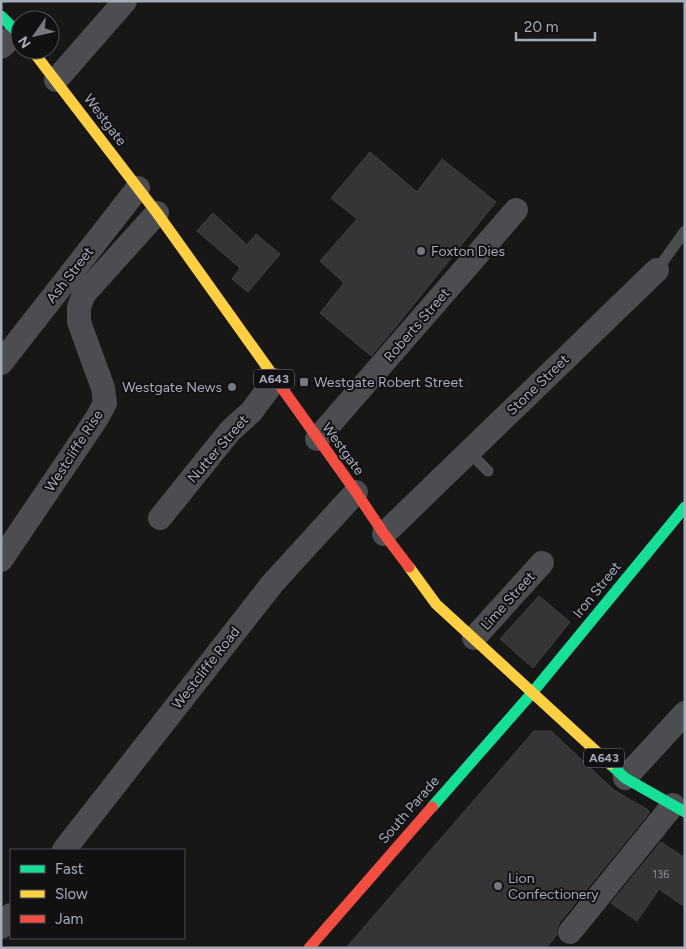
<svg xmlns="http://www.w3.org/2000/svg" width="686" height="949" font-family="Figtree,sans-serif">
  <style>
    .building { fill: #353537; stroke: #404144 }
    .lines { fill: none; stroke-linecap: round; stroke-linejoin: round }
    .lane { stroke: #4b4d51; stroke-width: 11 }
    .street { stroke: #4b4d51; stroke-width: 24 }
    .fast { stroke: #16e098; stroke-width: 11 }
    .slow { stroke: #ffcf43; stroke-width: 11 }
    .jam { stroke: #f24e42; stroke-width: 11 }
    .poi-dot { fill: #757881; stroke: #111114; stroke-width: 2 }
    .labels { text-anchor: middle; dominant-baseline: central; stroke-width: 4; stroke-linejoin: round; paint-order: stroke }
    .number-label { font-size: 11px; fill: #8a8e99 }
    .shield { fill: #111114; stroke: #7a7e88; stroke-width: 1 }
    .shield-label { font-size: 12px; font-weight: bold; fill: #a7acba }
    .street-label { font-size: 14px; fill: #a7acba; stroke: #111114 }
    .poi-label { font-size: 14px; fill: #a7acba; stroke: #111114; text-anchor: start }
  </style>
  <rect width="100%" height="100%" fill="#171718"/>
  <g class="building">
    <polygon points="370,152 417,192 442,159 496,202 398,324 371,356 320,313 344,283 320,261 357,219 331,198"/>
    <polygon points="213,213 247,245 256,234 280,254 248,292 232,279 240,268 197,231"/>
    <polygon points="539,596 570,622 533,668 500,639"/>
    <polygon points="534,731 551,731 614,790 648,810 649,813 559,923 557,929 557,935 546,948 346,948"/>
    <polygon points="661,842 685,858 685,907 659,889 637,921 611,903"/>
  </g>
  <g class="lines">
    <g class="lane">
      <polyline points="657,270 685,231"/>
      <polyline points="469,452 488,471"/>
    </g>
    <g class="street">
      <polyline points="1,47 18,32"/>
      <polyline points="56,80 125,1"/>
      <polyline points="1,363 138,188"/>
      <polyline points="317,439 516,210"/>
      <polyline points="160,518 230,431 251,412 275,380"/>
      <polyline points="384,534 657,270"/>
      <polyline points="1,560 97,418 105,403 103,388 79,322 79,307 84,294 157,213"/>
      <polyline points="474,638 542,563"/>
      <polyline points="625,778 685,713"/>
      <polyline points="64,850 272,584 356,492"/>
      <polyline points="1,927 11,915"/>
      <polyline points="570,932 673,805"/>
    </g>
    <g class="fast">
      <polyline points="1,16 20,35"/>
      <polyline points="610,764 625,778 685,812"/>
      <polyline points="432,807 532,693 685,507"/>
    </g>
    <g class="slow">
      <polyline points="32,50 157,213 272,374"/>
      <polyline points="409,567 436,604 610,764"/>
    </g>
    <g class="jam">
      <polyline points="272,374 356,492 384,534 409,567"/>
      <polyline points="309,948 432,807"/>
    </g>
  </g>
  <g class="poi-dot">
    <circle cx="421" cy="251" r="5"/>
    <rect x="299" y="377" width="10" height="10" rx="2.5"/>
    <circle cx="232" cy="387" r="5"/>
    <circle cx="498" cy="886" r="5"/>
  </g>
  <g class="labels">
    <g class="number-label">
      <text x="661" y="874">136</text>
    </g>
    <g class="shield">
      <rect x="254" y="369.5" width="40" height="19" rx="4"/>
      <rect x="584" y="748.5" width="40" height="19" rx="4"/>
    </g>
    <g class="shield-label">
      <text x="274" y="379">A643</text>
      <text x="604" y="758">A643</text>
    </g>
    <g class="street-label">
      <text transform="translate(105 120) rotate(53)">Westgate</text>
      <text transform="translate(70 275) rotate(-52)">Ash Street</text>
      <text transform="translate(417 325) rotate(-49)">Roberts Street</text>
      <text transform="translate(538 385) rotate(-44)">Stone Street</text>
      <text transform="translate(218 449) rotate(-49)">Nutter Street</text>
      <text transform="translate(343 449) rotate(54)">Westgate</text>
      <text transform="translate(74 451) rotate(-57)">Westcliffe Rise</text>
      <text transform="translate(597 590) rotate(-51)">Iron Street</text>
      <text transform="translate(508 601) rotate(-48)">Lime Street</text>
      <text transform="translate(206 668) rotate(-52)">Westcliffe Road</text>
      <text transform="translate(409 810) rotate(-49)">South Parade</text>
    </g>
    <g class="poi-label">
      <text x="431" y="251">Foxton Dies</text>
      <text x="314" y="382">Westgate Robert Street</text>
      <text x="222" y="387" text-anchor="end">Westgate News</text>
      <text x="508" y="878">Lion<tspan x="508" dy="16">Confectionery</tspan></text>
    </g>
  </g>
  <rect width="686" height="949" fill="none" stroke="#a7acba" stroke-width="5"/>
  <rect x="10" y="849" width="175" height="90" fill="#111114" stroke="#4d4f56"/>
  <rect x="20" y="865" width="25" height="8" fill="#16e098" stroke="#4d4f56"/>
  <text x="55" y="874" font-size="15" fill="#a7acba">Fast</text>
  <rect x="20" y="890" width="25" height="8" fill="#ffcf43" stroke="#4d4f56"/>
  <text x="55" y="899" font-size="15" fill="#a7acba">Slow</text>
  <rect x="20" y="915" width="25" height="8" fill="#f24e42" stroke="#4d4f56"/>
  <text x="55" y="924" font-size="15" fill="#a7acba">Jam</text>
  <g transform="translate(35 35) rotate(236)"><circle r="24" fill="#111114" stroke="#4d4f56"/>
  <path d="M0-4L9 19L0 12L-9 19Z" fill="#757881"/>
  <text y="-8" font-size="14" font-weight="bold" text-anchor="middle" fill="#a7acba">N</text>
  </g>
  <path d="M516 32v8h79v-8" fill="none" stroke="#a7acba" stroke-width="2.5"/>
  <text x="524" y="32" font-size="15" fill="#a7acba" stroke="#111114" stroke-width="4" paint-order="stroke">20 m</text>
</svg>
